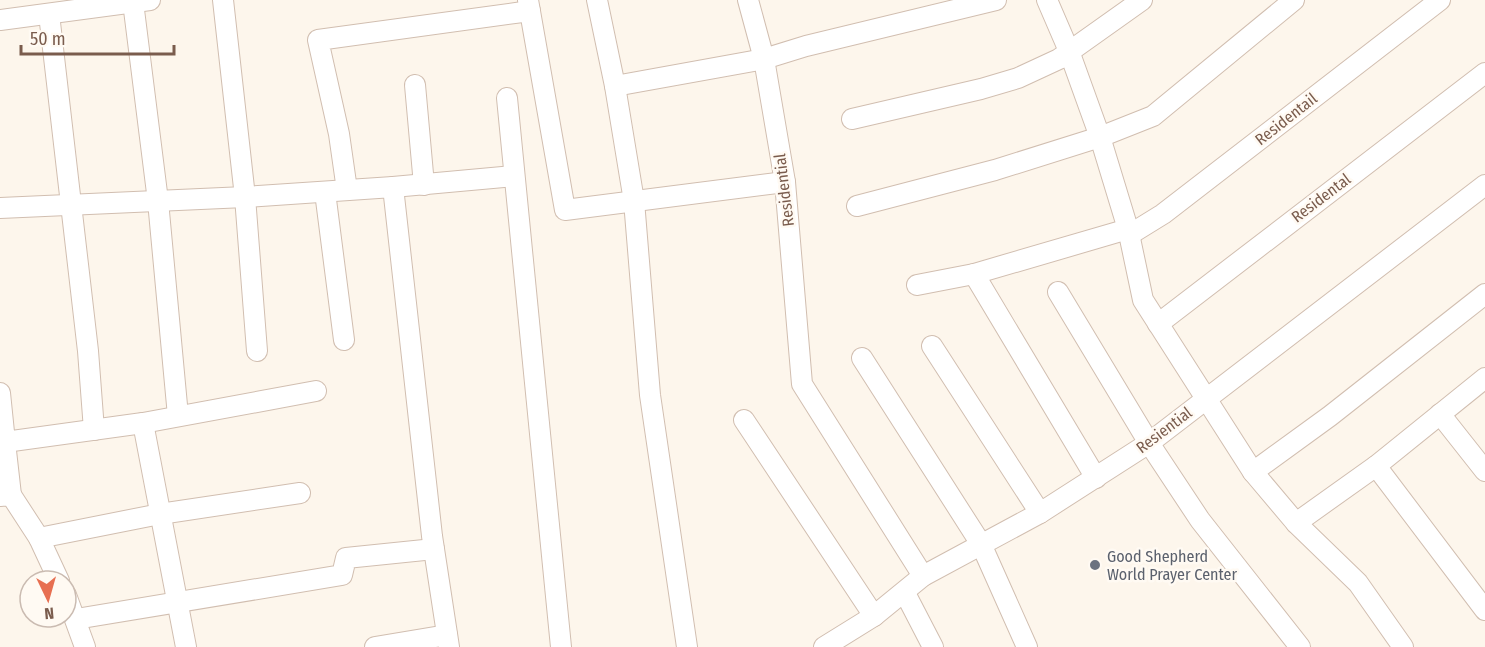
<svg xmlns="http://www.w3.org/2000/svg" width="1485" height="647" font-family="'Fira Sans Condensed',sans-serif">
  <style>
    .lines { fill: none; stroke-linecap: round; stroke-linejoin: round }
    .minor-casing { stroke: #d1beb0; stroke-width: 22 }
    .minor { stroke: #fff; stroke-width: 20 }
    .worship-dot { fill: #6b7280; stroke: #fffaf3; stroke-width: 2 }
    .labels { text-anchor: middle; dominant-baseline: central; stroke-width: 5; stroke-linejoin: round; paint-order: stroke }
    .street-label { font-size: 16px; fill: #7a5c4d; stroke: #fffaf3 }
    .worship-label { font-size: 16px; fill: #5b616d; stroke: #fffaf3; text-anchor: start }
  </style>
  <rect width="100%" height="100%" fill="#fdf6ec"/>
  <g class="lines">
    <defs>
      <g id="minor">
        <polyline points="223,0 245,197 257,351"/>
        <polyline points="528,0 565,210 785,182"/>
        <polyline points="597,0 615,86 634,201 650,395 687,647"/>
        <polyline points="748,0 764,59 785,182 802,384 923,576"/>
        <polyline points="1047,0 1069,51 1100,137 1128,229 1143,300 1253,472 1296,523 1358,583 1403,647"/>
        <polyline points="133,2 158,201 178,416"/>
        <polyline points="49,14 88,351 94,430"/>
        <polyline points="0,20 150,0"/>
        <polyline points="415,85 424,185"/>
        <polyline points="615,86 764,59 806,46 996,0"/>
        <polyline points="507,98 561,647"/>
        <polyline points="852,119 981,89 1018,78 1059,59 1142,0"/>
        <polyline points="393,187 514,176"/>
        <polyline points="347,190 339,134 318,40 530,11"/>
        <polyline points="325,192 344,340"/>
        <polyline points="857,206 995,170 1100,137 1153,116 1294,0"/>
        <polyline points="0,208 245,197 393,187 432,536 449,647"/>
        <polyline points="1129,235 1163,214 1440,0"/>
        <polyline points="974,274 1096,478"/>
        <polyline points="917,285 974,274 1128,229"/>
        <polyline points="1058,292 1149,443 1200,520 1300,647"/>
        <polyline points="1158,324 1485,73"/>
        <polyline points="932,346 1040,513"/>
        <polyline points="862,358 981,544 1027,647"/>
        <polyline points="1485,378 1376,466 1485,610"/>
        <polyline points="0,393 5,442 143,423 316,391"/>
        <polyline points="1440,414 1485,471"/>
        <polyline points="744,420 874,616"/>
        <polyline points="143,423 186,647"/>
        <polyline points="5,442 11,495"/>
        <polyline points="1253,472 1330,416 1485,294"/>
        <polyline points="0,496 11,495 39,538 59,581"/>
        <polyline points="1296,523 1376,466"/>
        <polyline points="39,538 160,514 300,493"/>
        <polyline points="905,593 933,647"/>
        <polyline points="66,595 85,647"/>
        <polyline points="76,619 342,575 346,558 434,549"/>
        <polyline points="375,647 447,635"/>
        <polyline points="824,647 874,616 923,576 1040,513 1149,443 1485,185"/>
      </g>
    </defs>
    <use href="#minor" class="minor-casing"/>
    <use href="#minor" class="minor"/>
  </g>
  <circle class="worship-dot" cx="1095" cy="565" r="6"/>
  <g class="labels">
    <g class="street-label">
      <text transform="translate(1286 119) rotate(-38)">Residentail</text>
      <text transform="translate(784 190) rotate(-97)">Residential</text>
      <text transform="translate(1321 198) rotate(-37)">Residental</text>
      <text transform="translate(1164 430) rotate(-37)">Resiential</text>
    </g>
    <g class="worship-label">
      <text x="1107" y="556">Good Shepherd<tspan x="1107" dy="18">World Prayer Center</tspan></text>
    </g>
  </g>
  <g transform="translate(48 599) rotate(175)"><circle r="28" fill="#fffaf3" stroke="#cabbb1" stroke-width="1.5"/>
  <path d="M0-4.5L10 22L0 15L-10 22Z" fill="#e76f51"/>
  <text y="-9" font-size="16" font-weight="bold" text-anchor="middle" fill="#7a5c4d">N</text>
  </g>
  <path d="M21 45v9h153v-9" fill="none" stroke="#7a5c4d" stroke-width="3"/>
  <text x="30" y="45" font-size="18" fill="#7a5c4d" stroke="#fffaf3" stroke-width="4.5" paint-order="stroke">50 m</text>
</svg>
